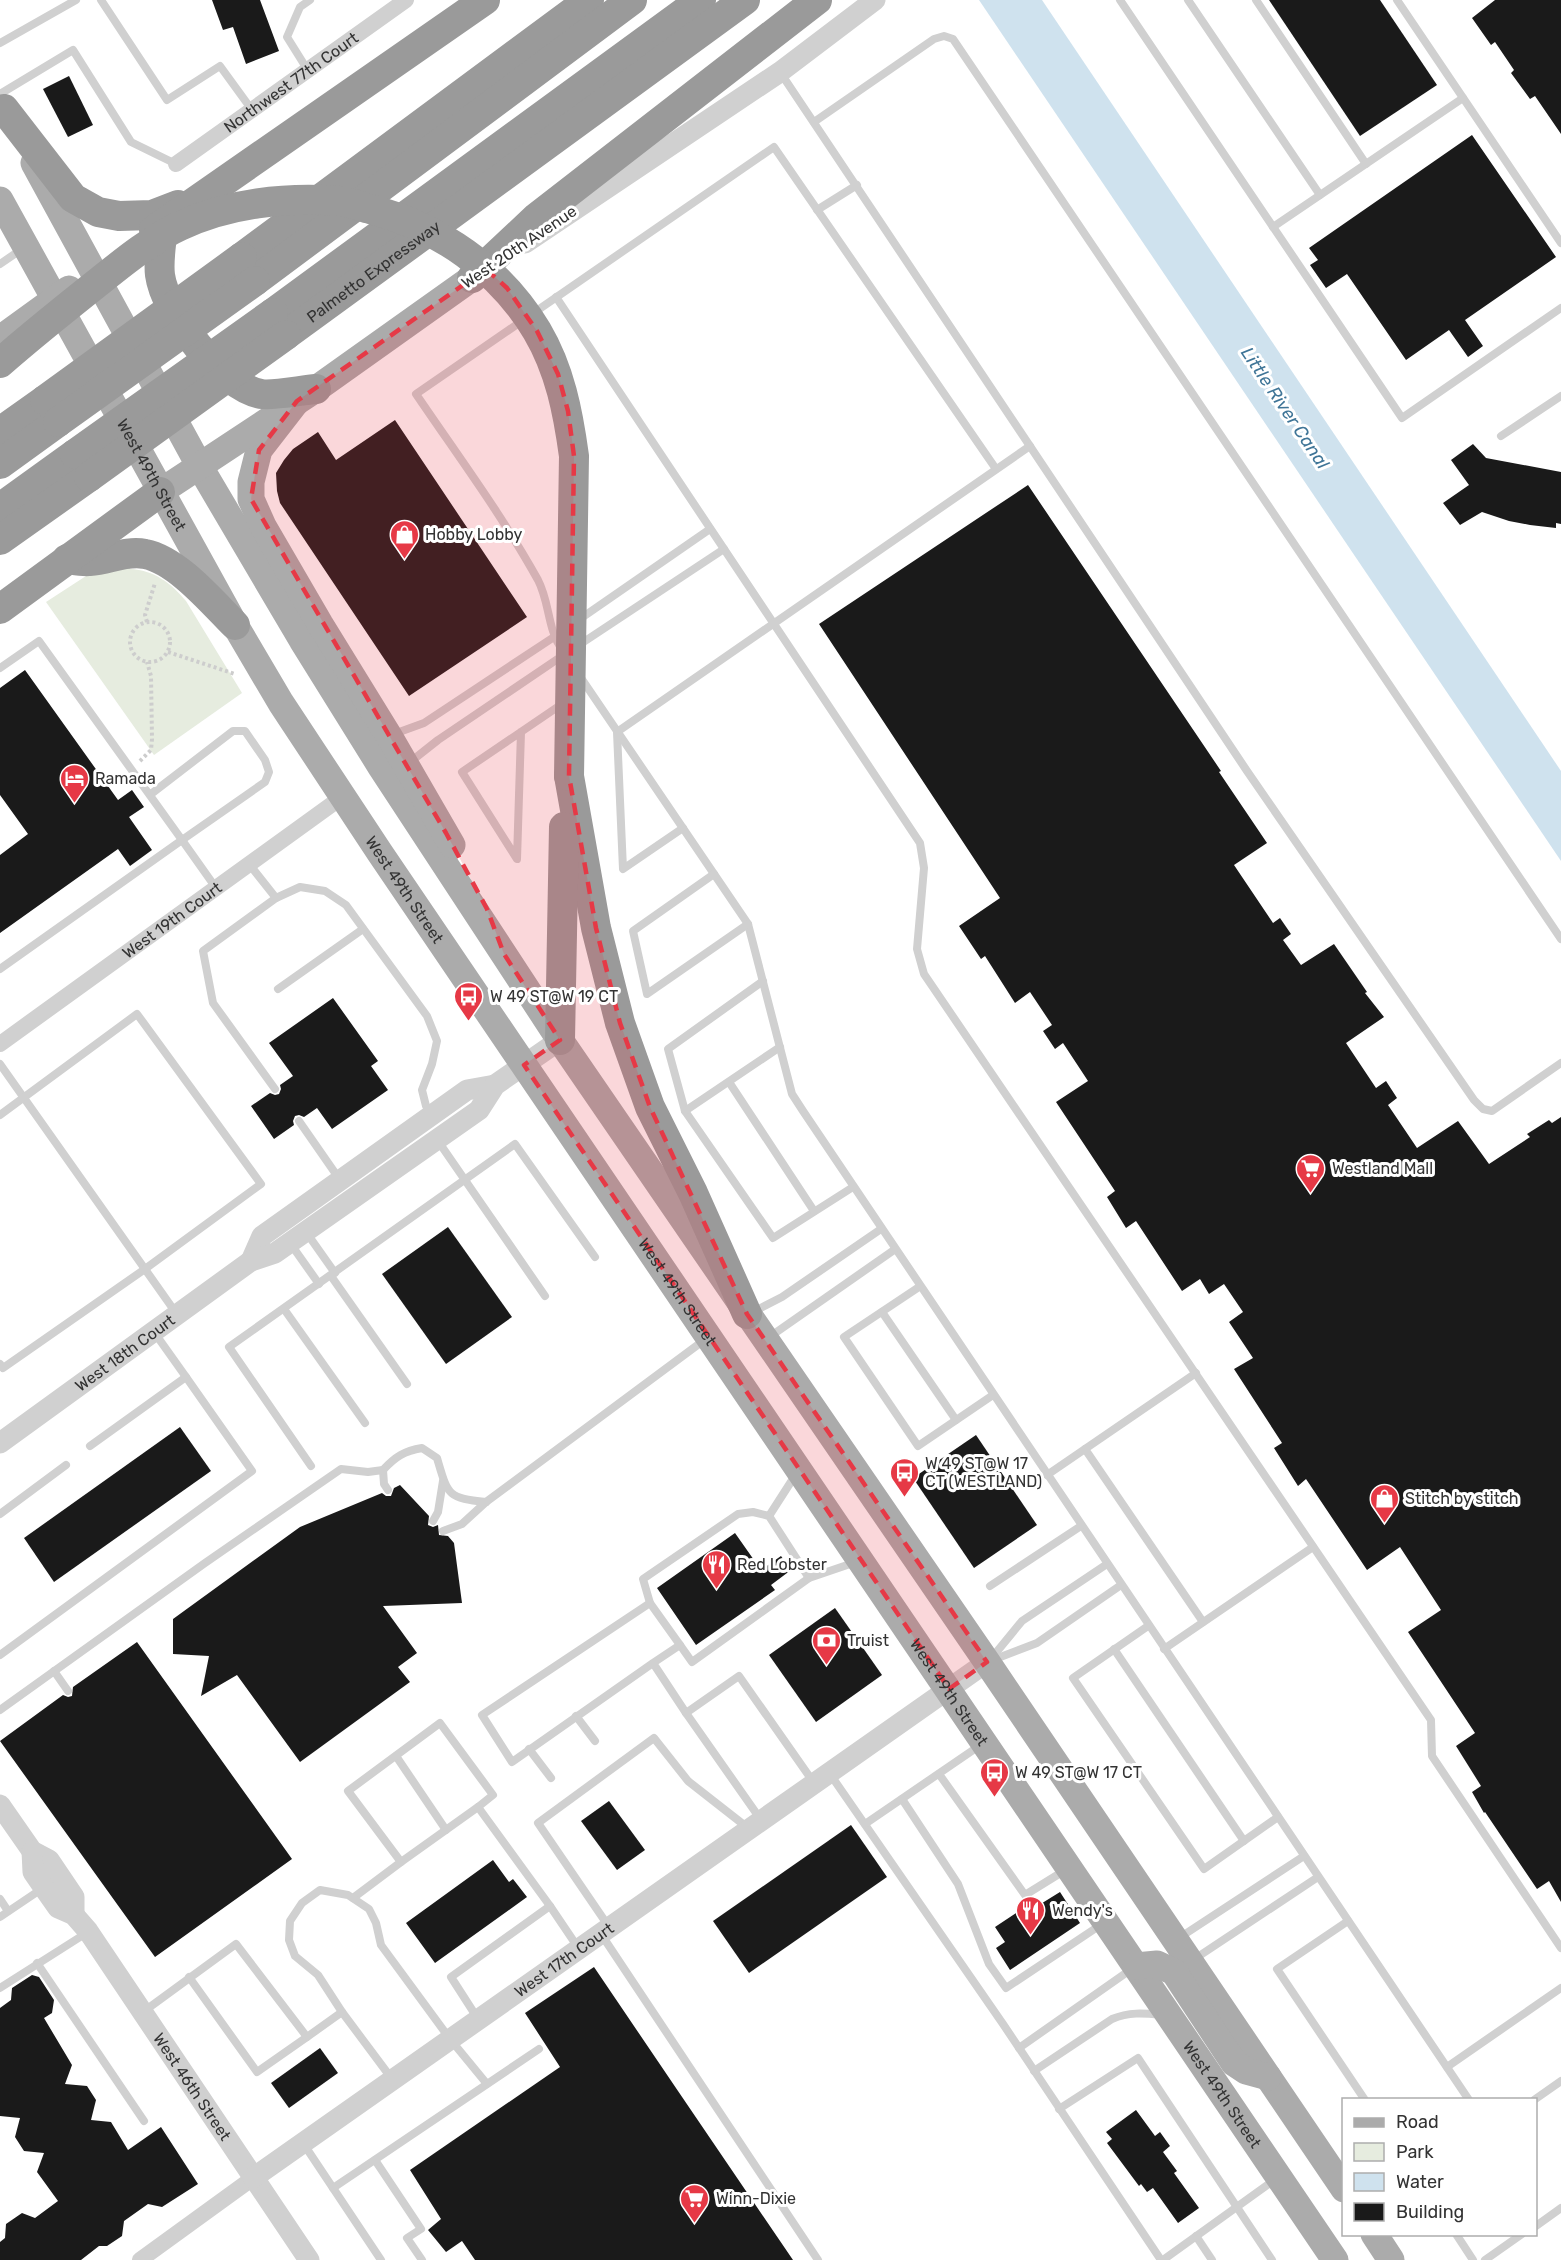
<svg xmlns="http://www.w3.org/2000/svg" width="1561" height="2260" font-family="Rubik,sans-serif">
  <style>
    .green { fill: #e6ecdf }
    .water { fill: #cfe2ee }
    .building { fill: #1a1a1a }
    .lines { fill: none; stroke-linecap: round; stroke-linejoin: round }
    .path { stroke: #cdcdcd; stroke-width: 4; stroke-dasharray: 3 3; stroke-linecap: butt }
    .service { stroke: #d0d0d0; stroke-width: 8 }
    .minor { stroke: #d0d0d0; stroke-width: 16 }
    .tertiary { stroke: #d0d0d0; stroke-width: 21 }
    .primary { stroke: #ababab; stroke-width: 27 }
    .motorway { stroke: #9a9a9a; stroke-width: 30 }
    .motorway-bridge { stroke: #9a9a9a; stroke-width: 30 }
    .marked { fill: #e63946; fill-opacity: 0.2; stroke: #e63946; stroke-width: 4.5; stroke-dasharray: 12 8; stroke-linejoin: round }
    .labels { text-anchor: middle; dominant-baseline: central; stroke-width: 6; stroke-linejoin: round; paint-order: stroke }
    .street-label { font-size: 16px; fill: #333; stroke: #fff }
    .poi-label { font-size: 16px; fill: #333; stroke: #fff; text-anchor: start }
    .water-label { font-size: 18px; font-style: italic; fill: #3f7597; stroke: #fff }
  </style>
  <rect width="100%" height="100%" fill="#fff"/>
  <path class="green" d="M130,564v5c24,1 41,14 56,32l56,92 -88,62 -108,-153 40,-26z"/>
  <polygon class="water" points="979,0 1042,0 1561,771 1561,861"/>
  <g class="building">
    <polygon points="212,0 260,0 279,51 246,64 233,27 223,30"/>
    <polygon points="1269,0 1380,0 1437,85 1360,136"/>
    <polygon points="1495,0 1561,0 1561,134 1535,96 1530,99 1511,73 1514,70 1495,42 1491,45 1472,18"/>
    <polygon points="69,76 93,125 68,137 43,89"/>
    <polygon points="1472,135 1556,257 1465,320 1483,346 1468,357 1449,330 1406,360 1347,274 1326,288 1310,265 1318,260 1309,248"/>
    <polygon points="395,420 527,617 409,696 280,503 277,491 276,473 284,460 293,449 318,432 336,460"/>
    <polygon points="1473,444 1486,458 1561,472 1561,524 1556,523 1556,528 1530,525 1509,521 1482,512 1460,525 1443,503 1469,485 1451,460"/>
    <polygon points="1028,485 1221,771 1219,772 1267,843 1234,865 1273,923 1280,918 1291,934 1283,940 1301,965 1334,944 1367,992 1365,993 1384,1017 1346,1043 1376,1088 1386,1081 1397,1098 1388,1105 1417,1148 1458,1121 1489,1164 1530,1137 1527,1134 1549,1120 1552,1123 1561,1117 1561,1902 1549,1881 1537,1889 1485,1812 1484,1813 1472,1792 1481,1786 1456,1746 1475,1733 1408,1632 1441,1610 1400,1547 1367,1570 1306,1479 1298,1486 1274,1448 1282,1443 1234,1369 1253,1358 1229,1322 1243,1312 1224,1284 1209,1294 1200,1279 1182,1291 1136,1221 1126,1228 1107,1197 1115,1191 1056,1102 1088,1081 1063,1043 1055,1049 1043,1031 1052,1025 1030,992 1015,1003 985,956 981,959 959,926 1000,898 819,624"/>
    <polygon points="25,670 118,800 132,790 144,807 129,817 152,850 130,866 118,849 0,933 0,855 28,834 0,795 0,688"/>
    <polygon points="333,998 378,1061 371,1066 388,1090 332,1129 317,1108 304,1117 299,1115 295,1116 293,1121 294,1125 274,1139 251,1106 270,1093 275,1095 279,1094 281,1089 280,1085 293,1076 269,1043"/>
    <polygon points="448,1227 512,1317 446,1364 382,1274"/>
    <polygon points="180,1427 211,1471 54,1582 24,1538"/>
    <polygon points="976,1435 1037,1525 974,1568 913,1478"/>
    <polygon points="400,1485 429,1516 428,1525 433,1527 438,1525 439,1535 448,1536 454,1543 462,1603 383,1606 417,1653 398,1667 410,1682 300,1762 237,1675 201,1696 209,1656 173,1654 173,1619 300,1527 382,1493 386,1496 391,1496 394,1488"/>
    <polygon points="735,1533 761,1570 781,1556 791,1570 771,1585 775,1590 696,1645 657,1588"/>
    <polygon points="835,1608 882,1675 816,1722 769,1655"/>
    <polygon points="137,1642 292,1859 155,1957 0,1741 63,1695 68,1697 72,1696 73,1687"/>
    <polygon points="609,1801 645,1850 617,1870 581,1821"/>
    <polygon points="851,1825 887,1877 749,1973 713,1921"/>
    <polygon points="493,1860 509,1882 513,1879 527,1897 435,1963 406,1923"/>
    <polygon points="1060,1892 1080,1923 1010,1970 996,1948 1005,1942 995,1927 1036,1900 1039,1905"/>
    <polygon points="594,1967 678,2091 793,2260 475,2260 462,2241 446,2252 428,2230 441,2219 410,2170 560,2067 525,2013"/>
    <polygon points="32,1975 39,1977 54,2000 52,2013 44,2018 72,2065 65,2084 87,2086 96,2100 91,2120 111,2122 128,2150 161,2127 198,2184 162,2207 148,2204 124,2221 122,2236 107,2246 99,2246 81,2260 0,2260 0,2242 5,2238 6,2224 22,2213 35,2218 58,2201 37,2172 44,2153 24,2151 15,2137 20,2118 0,2116 0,2008 11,2000 12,1988"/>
    <polygon points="320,2048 338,2073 289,2108 271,2083"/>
    <polygon points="1136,2110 1155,2136 1160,2132 1170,2146 1163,2152 1177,2171 1174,2173 1199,2208 1178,2223 1153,2188 1147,2192 1141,2184 1139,2186 1107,2143 1112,2139 1106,2132"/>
  </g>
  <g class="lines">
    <g class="path">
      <circle cx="150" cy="642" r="20"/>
      <polyline points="147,622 145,615 155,583"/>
      <polyline points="168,652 235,674"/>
      <polyline points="140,761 151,750 152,739 151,676 147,662"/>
    </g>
    <g class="service">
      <polyline points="101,0 167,100 220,66 252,110"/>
      <polyline points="1120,0 1402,418 1561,308"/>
      <polyline points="1188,0 1320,195"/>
      <polyline points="1256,0 1366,164"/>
      <polyline points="1397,0 1561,243"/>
      <polyline points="0,43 76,0"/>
      <polyline points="307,69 287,37 300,7 310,0"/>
      <polyline points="780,72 1247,771 1474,1100 1483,1109 1492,1111 1561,1063"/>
      <polyline points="0,94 73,50 131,142 176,164"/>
      <polyline points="814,122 934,39 944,36 953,39 1561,939"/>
      <polyline points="817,210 857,185"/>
      <polyline points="1273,227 1463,98"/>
      <polyline points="0,264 22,249"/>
      <polyline points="556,297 920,843 924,868 917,949 924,974 1431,1720 1432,1756 1561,1948"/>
      <polyline points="1501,436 1561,396"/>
      <polyline points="577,621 710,529"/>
      <polyline points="579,645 724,549"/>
      <path d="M562,650c-15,-22 -12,-47 -24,-70 -36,-65 -80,-124 -122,-186l358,-247 222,322"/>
      <polyline points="0,668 39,641 182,840 265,782 269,772 265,760 245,731 233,731 151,794"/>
      <polyline points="579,675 748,924 792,1094 803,1111 1469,2100"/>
      <polyline points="521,732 517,859 462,772 562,704"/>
      <polyline points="391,735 424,723 557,635"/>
      <polyline points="409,763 438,740 565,654"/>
      <polyline points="683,828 623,869 617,732 1030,446"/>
      <polyline points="249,864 276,898 300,887 325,891 346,905 427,1016 437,1041 432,1064 422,1090 426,1106 431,1114"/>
      <polyline points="714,874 633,931 647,994 748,924"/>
      <polyline points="0,969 182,840 216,888"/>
      <polyline points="763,981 668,1049 685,1111 773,1238 853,1187"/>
      <polyline points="278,989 363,929"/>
      <polyline points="0,1064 176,1313"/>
      <polyline points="729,1082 814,1211"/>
      <polyline points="275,1089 213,1003 203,951 276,898"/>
      <polyline points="685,1111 780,1047"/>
      <polyline points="0,1115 137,1014 261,1184 145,1269 3,1368 0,1364"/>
      <polyline points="299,1121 340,1180"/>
      <polyline points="438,1141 545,1296"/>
      <polyline points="306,1232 335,1273"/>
      <polyline points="290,1243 319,1284"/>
      <polyline points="331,1276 407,1384"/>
      <polyline points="919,1287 844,1337 918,1446 993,1395"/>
      <polyline points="284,1309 365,1423"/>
      <polyline points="753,1312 782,1297 881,1229"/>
      <polyline points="882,1312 956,1420"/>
      <polyline points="154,1332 186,1377"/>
      <polyline points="768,1338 894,1250"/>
      <polyline points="1196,1373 1085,1449 1203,1622"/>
      <polyline points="311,1466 229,1347 515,1144 595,1257"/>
      <polyline points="383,1470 384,1484 388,1490"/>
      <polyline points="1047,1475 1085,1449"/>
      <polyline points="0,1514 66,1465"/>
      <polyline points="769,1516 796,1474"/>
      <polyline points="433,1521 438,1512 443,1481"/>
      <polyline points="443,1531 462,1524 486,1502 707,1338"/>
      <polyline points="990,1586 1081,1526"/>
      <polyline points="650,1603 643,1579 738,1514 753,1512 769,1516 809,1578"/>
      <polyline points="1148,1626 1073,1678 1204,1869 1278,1817"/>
      <polyline points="680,1645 692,1662 809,1578 856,1562"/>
      <polyline points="1114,1649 1244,1841"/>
      <polyline points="1164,1649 1313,1547"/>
      <polyline points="0,1655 252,1471 186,1377 90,1446"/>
      <polyline points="990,1660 1022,1621 1107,1564"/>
      <polyline points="990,1661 1037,1643 1121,1585"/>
      <polyline points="653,1663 680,1645 650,1603 482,1715 512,1762 653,1663 686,1713"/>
      <polyline points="54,1671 68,1691"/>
      <path d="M0,1710l205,-147 136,-94 27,3 15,-2c12,-13 21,-19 39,-22l15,10c11,37 10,40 49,44"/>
      <polyline points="576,1716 595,1741"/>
      <polyline points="529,1749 551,1778"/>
      <polyline points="396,1756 446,1830"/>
      <polyline points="830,1774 1003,2024 1161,2260"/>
      <polyline points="939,1774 1025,1895 1067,1869"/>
      <polyline points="902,1799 958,1884 989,1964 1006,1988 1102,1924"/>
      <polyline points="761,1820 686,1713 739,1676 814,1783"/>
      <polyline points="865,1824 982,1744"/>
      <polyline points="401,1862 478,1807"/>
      <polyline points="353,1898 401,1862 348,1791 440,1723 493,1795 478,1807 550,1906"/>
      <polyline points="0,1899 8,1911"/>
      <polyline points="0,1917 43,1888"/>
      <polyline points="1348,1921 1277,1969 1365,2100"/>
      <polyline points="609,1927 538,1823 654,1738 688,1781 748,1828"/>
      <polyline points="601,1934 818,2260"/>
      <polyline points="1179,1938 1304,1856"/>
      <polyline points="1193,1960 1318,1877"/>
      <polyline points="37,1963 144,2121"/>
      <polyline points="189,1977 257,2072 307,2037"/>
      <polyline points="0,1988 88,1932"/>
      <polyline points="143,2012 236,1944 307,2037 342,2012"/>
      <polyline points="478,2019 451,1977 550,1906 579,1949"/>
      <polyline points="1019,2048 1133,1968"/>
      <polyline points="1447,2067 1561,1988"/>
      <path d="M1034,2071l78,-52c17,-7 31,-6 49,-4"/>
      <polyline points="392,2079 342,2012 318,1975 295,1956 289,1940 290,1921 302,1903 320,1890 348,1895 369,1909 376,1923 381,1945 450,2039 487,2084"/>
      <polyline points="1534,2100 1561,2081"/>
      <polyline points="1059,2109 1138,2058 1272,2260"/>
      <polyline points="303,2143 333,2188 539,2049"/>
      <polyline points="375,2160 421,2229 407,2238 422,2260"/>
      <polyline points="333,2188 381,2260"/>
      <polyline points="1536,2226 1561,2208"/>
      <polyline points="1456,2234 1473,2260"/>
      <polyline points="1196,2236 1212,2260"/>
      <polyline points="1163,2260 1277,2178"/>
      <polyline points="1485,2260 1522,2234"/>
    </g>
    <g class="minor">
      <path id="s1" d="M176,164l230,-164"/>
      <path id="s2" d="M0,1044l342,-247"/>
      <polyline points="140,2260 253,2178"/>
    </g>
    <g class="tertiary">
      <polyline points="525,243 780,72 875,0"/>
      <polyline points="251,1261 262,1236 467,1090 495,1085"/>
      <path id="s3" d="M0,1443l251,-182 24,-8 204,-143 16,-25 65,-45"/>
      <polyline points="0,1805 32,1851 49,1860 74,1897 74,1915"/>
      <path id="s4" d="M32,1851l1,21 11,16 14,20 16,7 14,16 221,329"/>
      <path id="s5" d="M253,2178l734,-516"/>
    </g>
    <g class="primary">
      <polyline points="34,163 200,467 302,640 381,767 560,1040 987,1662 1344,2189"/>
      <path id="s6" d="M0,200l235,425 46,78 99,150 955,1407"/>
      <polyline points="0,339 69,289"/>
      <polyline points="297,401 259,450 251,482 251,499 263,526 320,624 389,736 452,845"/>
      <polyline points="160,492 316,389 472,278"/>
      <polyline points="1136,1966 1157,1964 1174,1972 1234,2063 1246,2071 1268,2077"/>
      <polyline points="1374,2234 1391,2260"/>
    </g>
    <g class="motorway">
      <polyline points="4,109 73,198 98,212 119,216 152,215 178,205"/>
      <path d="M163,225c-1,16 -5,34 -3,50 5,38 62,112 101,119 12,2 41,-4 55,-5"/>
      <polyline points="154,230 485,0"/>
      <polyline points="242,257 589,0"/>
      <polyline points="472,278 537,217 817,0"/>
      <polyline points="255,281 632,0"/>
      <polyline points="273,313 701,0"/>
      <path id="s7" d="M286,335l459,-335"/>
      <polyline points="0,432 45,400"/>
      <polyline points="0,464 58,422"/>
      <polyline points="0,508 75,454"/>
      <polyline points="0,540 89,477"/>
      <path d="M67,559c7,1 16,3 23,2 18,-1 36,-11 55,-7 32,6 67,48 90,71"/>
      <polyline points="0,609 160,492"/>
      <polyline points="569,776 596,928 620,1023 650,1107 693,1193 747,1314"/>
      <polyline points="560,1040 564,827"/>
    </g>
    <g class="motorway-bridge">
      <path d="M0,363c33,-29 67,-56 101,-83 25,-20 51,-41 79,-54 48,-23 106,-29 159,-25 10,1 21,5 31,8 69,18 130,60 167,122 23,39 31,81 37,125l-5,320"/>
      <polyline points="45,400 242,257"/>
      <polyline points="58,422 255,281"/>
      <polyline points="75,454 273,313"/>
      <polyline points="89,477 286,335"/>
    </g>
  </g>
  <path class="marked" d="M486,269l21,19 30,43 21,43 10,37 6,45 -5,320 27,152 24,95 30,84 97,207 240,348 -38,27 -425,-624 36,-25 -56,-86 -17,-45 -41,-76 -195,-334 8,-49 38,-49z"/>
  <defs>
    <symbol id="shop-pin" viewBox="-11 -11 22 30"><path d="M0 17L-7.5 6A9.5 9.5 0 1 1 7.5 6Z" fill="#e63946" stroke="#fff"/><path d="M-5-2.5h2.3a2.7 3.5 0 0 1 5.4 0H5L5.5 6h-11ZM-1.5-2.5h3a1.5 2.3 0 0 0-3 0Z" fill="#fff"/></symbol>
    <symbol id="hotel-pin" viewBox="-11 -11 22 30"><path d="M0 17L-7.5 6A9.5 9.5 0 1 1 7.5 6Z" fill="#e63946" stroke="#fff"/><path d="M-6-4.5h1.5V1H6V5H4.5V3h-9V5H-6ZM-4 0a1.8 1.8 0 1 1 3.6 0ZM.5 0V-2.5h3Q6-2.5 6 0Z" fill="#fff"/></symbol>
    <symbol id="bus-pin" viewBox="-11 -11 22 30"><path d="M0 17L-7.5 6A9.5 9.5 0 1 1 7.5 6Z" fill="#e63946" stroke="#fff"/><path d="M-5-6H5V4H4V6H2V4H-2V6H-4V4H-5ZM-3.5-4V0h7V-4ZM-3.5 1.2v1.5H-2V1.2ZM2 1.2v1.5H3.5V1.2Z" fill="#fff"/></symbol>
    <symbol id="supermarket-pin" viewBox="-11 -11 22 30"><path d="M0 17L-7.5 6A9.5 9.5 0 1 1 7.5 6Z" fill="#e63946" stroke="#fff"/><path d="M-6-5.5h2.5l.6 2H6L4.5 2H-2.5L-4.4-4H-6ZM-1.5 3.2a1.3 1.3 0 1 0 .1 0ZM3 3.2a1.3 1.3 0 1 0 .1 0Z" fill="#fff"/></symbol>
    <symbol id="restaurant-pin" viewBox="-11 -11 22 30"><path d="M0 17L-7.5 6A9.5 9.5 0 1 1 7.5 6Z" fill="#e63946" stroke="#fff"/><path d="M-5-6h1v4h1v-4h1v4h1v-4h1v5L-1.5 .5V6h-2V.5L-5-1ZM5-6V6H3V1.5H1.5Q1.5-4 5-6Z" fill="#fff"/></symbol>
    <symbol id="bank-pin" viewBox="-11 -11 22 30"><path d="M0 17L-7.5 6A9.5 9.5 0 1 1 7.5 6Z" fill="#e63946" stroke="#fff"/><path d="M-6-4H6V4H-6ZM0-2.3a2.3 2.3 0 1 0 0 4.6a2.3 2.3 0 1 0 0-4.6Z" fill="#fff"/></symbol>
  </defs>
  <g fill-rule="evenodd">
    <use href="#shop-pin" x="388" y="518" width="33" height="45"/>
    <use href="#hotel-pin" x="58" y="762" width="33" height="45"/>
    <use href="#bus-pin" x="452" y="980" width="33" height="45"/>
    <use href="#supermarket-pin" x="1294" y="1152" width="33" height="45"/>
    <use href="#bus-pin" x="888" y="1456" width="33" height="45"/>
    <use href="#shop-pin" x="1368" y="1482" width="33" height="45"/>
    <use href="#restaurant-pin" x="700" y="1548" width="33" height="45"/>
    <use href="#bank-pin" x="810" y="1624" width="33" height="45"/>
    <use href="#bus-pin" x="978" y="1756" width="33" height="45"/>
    <use href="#restaurant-pin" x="1014" y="1894" width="33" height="45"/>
    <use href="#supermarket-pin" x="678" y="2182" width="33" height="45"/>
  </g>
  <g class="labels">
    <g class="street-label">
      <text stroke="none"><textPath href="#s1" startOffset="141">Northwest 77th Court</textPath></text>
      <text transform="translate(519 247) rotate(-34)">West 20th Avenue</text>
      <text stroke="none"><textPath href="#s7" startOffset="108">Palmetto Expressway</textPath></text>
      <text stroke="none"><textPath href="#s6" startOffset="314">West 49th Street</textPath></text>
      <text stroke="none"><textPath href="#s6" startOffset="800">West 49th Street</textPath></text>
      <text stroke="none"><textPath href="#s2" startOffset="212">West 19th Court</textPath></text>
      <text stroke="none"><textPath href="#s6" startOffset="1286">West 49th Street</textPath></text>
      <text stroke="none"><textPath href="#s3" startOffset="154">West 18th Court</textPath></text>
      <text stroke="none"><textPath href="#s6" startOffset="1770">West 49th Street</textPath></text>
      <text stroke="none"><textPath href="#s5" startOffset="380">West 17th Court</textPath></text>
      <text stroke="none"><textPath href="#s4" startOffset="291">West 46th Street</textPath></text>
      <text stroke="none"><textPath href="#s6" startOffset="2256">West 49th Street</textPath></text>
    </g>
    <g class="poi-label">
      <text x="425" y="534">Hobby Lobby</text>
      <text x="95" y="778">Ramada</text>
      <text x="490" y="996">W 49 ST@W 19 CT</text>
      <text x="1332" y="1168">Westland Mall</text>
      <text x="925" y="1463">W 49 ST@W 17<tspan x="925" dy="18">CT (WESTLAND)</tspan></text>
      <text x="1405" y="1498">Stitch by stitch</text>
      <text x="737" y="1564">Red Lobster</text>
      <text x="847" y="1640">Truist</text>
      <text x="1015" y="1772">W 49 ST@W 17 CT</text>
      <text x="1052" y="1910">Wendy's</text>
      <text x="716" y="2198">Winn-Dixie</text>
    </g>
    <g class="water-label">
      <text transform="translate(1285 408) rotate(56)">Little River Canal</text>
    </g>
  </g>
  <rect x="1342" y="2098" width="195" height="138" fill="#ffffff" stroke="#adadad" stroke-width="1.5"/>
  <rect x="1354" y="2118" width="30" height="9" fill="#ababab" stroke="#adadad" stroke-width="1.5"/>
  <text x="1396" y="2128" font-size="18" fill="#333333">Road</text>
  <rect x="1354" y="2143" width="30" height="18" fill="#e6ecdf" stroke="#adadad" stroke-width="1.5"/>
  <text x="1396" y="2158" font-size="18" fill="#333333">Park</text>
  <rect x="1354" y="2173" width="30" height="18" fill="#cfe2ee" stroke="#adadad" stroke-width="1.5"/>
  <text x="1396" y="2188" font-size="18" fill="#333333">Water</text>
  <rect x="1354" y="2203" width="30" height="18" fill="#1a1a1a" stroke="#adadad" stroke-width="1.5"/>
  <text x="1396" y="2218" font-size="18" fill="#333333">Building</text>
</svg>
